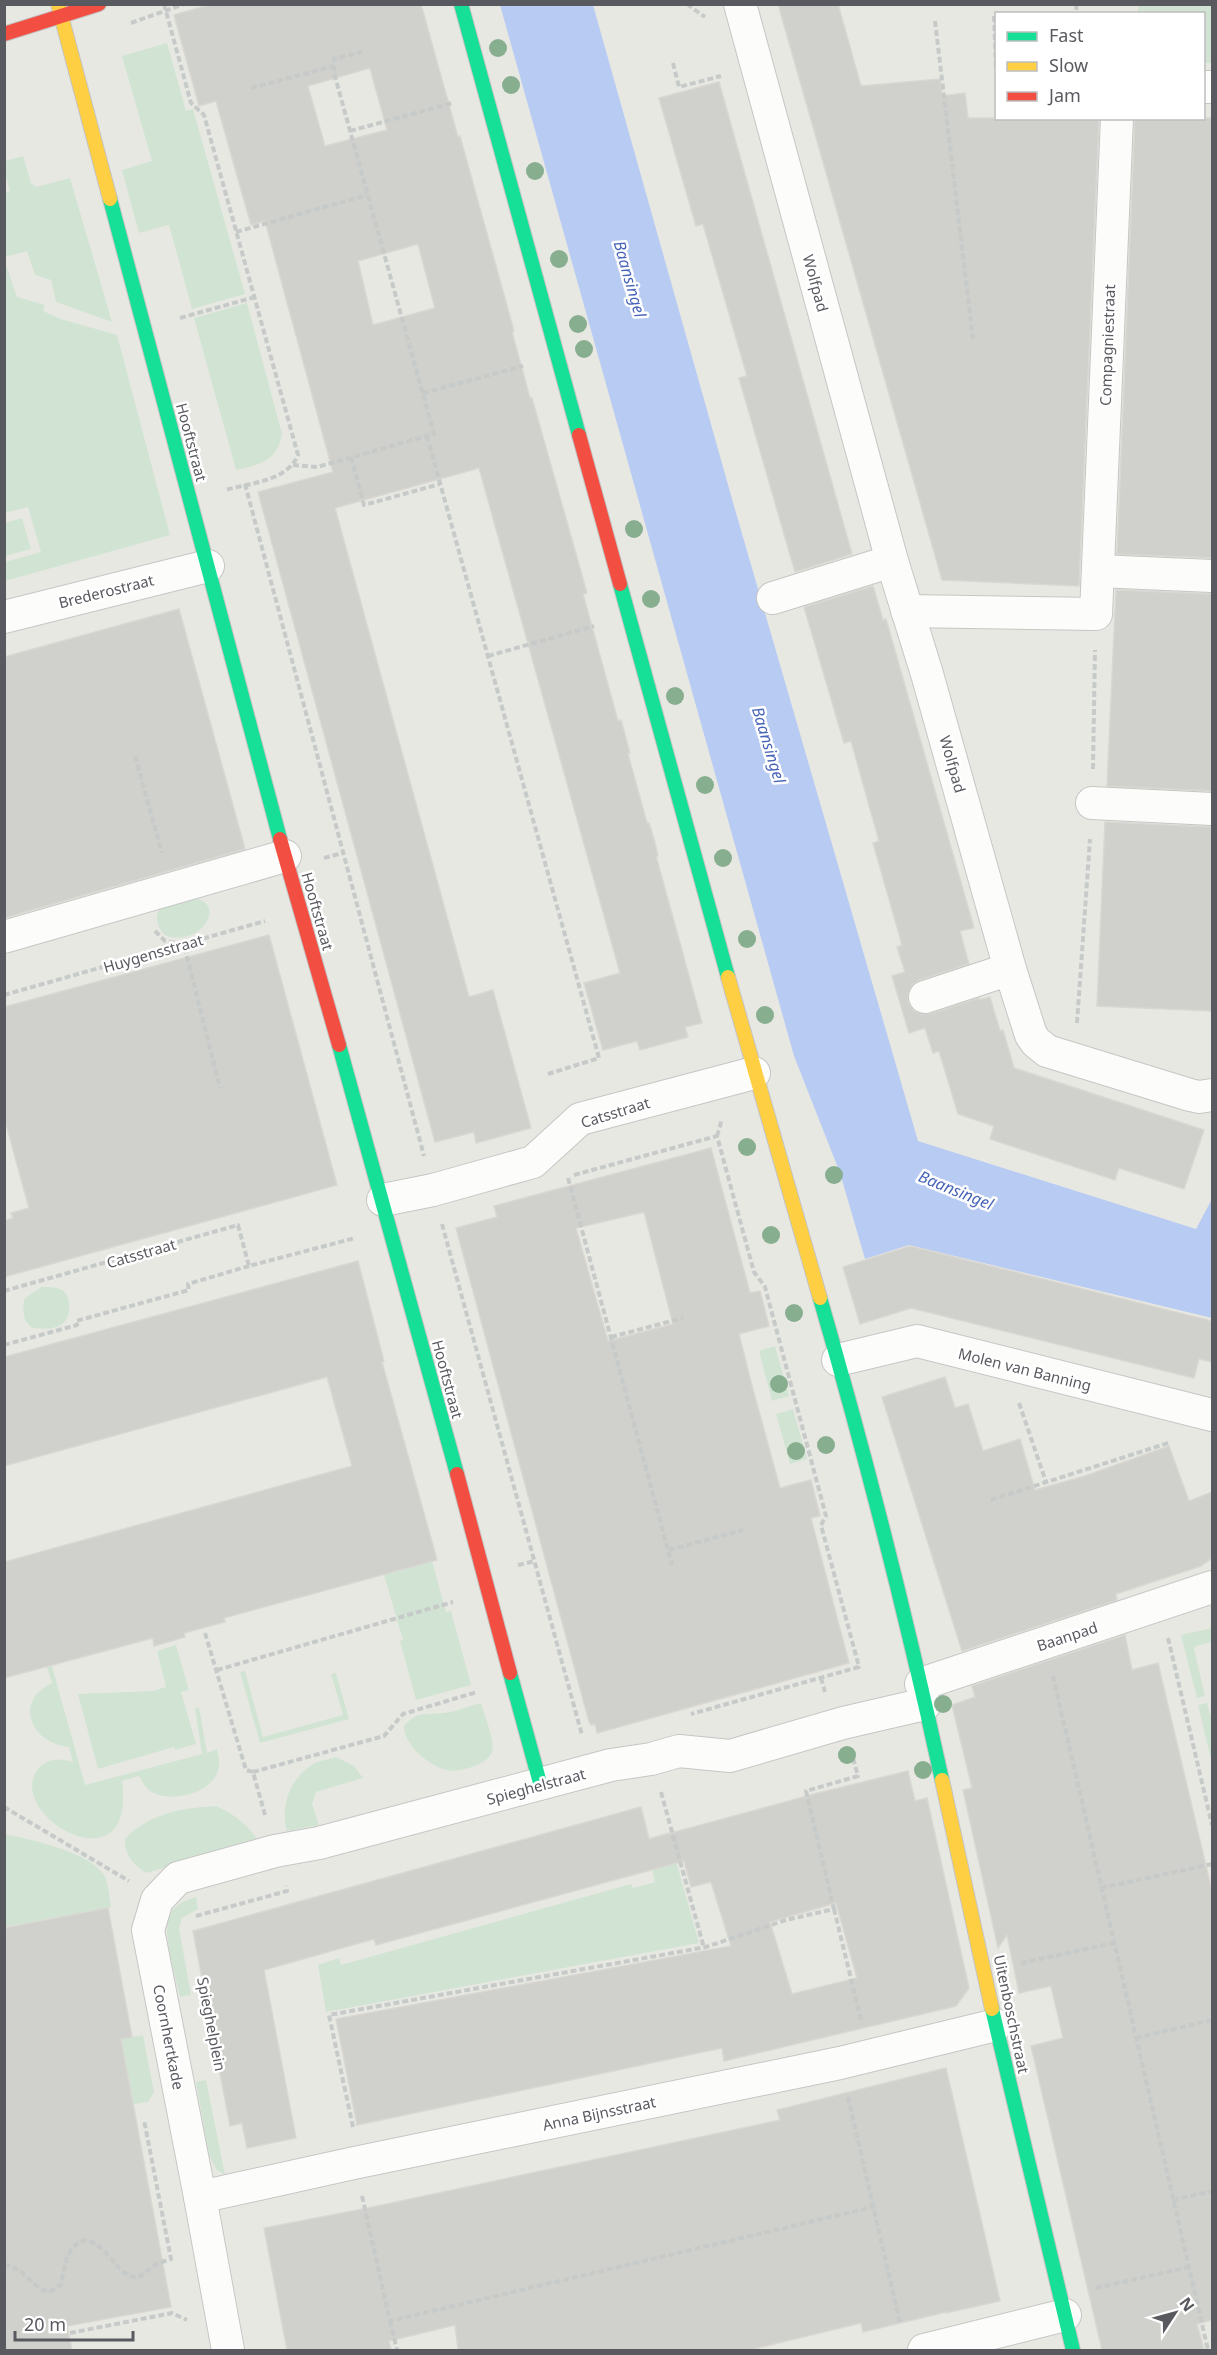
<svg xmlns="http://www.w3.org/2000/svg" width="1217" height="2355" font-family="'Noto Sans',sans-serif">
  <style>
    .green { fill: #d1e4d3 }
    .water { fill: #b8cbf2 }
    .building { fill: #d0d0cc; stroke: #d8d7d2; stroke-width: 1.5; fill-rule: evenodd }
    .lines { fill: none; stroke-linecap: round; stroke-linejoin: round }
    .street-casing { stroke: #c6c6c5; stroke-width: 34 }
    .fast-casing { stroke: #c4c4c4; stroke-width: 16 }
    .slow-casing { stroke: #c4c4c4; stroke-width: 16 }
    .jam-casing { stroke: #c4c4c4; stroke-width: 16 }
    .path { stroke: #c6cac9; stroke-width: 4; stroke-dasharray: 6 3; stroke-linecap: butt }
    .street { stroke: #fcfcfb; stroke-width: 32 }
    .fast { stroke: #16e098; stroke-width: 14 }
    .slow { stroke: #ffcf43; stroke-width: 14 }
    .jam { stroke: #f24e42; stroke-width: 14 }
    .tree { fill: #88ae90 }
    .labels { text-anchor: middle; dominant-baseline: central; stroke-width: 5; stroke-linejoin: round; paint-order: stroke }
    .street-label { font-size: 15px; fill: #595a60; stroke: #fff }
    .water-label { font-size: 16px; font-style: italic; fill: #4864b8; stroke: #fff }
  </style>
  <rect width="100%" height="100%" fill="#e8e8e3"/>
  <g class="green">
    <polygon points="1138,5 1212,5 1212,63 1204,63 1204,14 1138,13"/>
    <polygon points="167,43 186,111 193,109 245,294 192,309 169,225 139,233 122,170 152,161 122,56"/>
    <polygon points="23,156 31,183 36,187 70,178 112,322 56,302 51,280 35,275 27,251 5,257 5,193 10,191 5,174 5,161"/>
    <polygon points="4,259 17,297 45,305 43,311 61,319 117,335 170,535 5,581 5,562 41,552 28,507 5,513"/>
    <path d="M247,303l35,131c-4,27 -23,31 -46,36l-42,-152z"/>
    <polygon points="22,518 31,549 5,556 5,523"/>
    <path d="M191,897c41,7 6,52 -26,38 -8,-7 -12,-22 -2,-29 7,-5 21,-6 28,-9z"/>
    <path d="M41,1287c5,0 14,0 19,2 13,5 12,29 1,36 -9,5 -18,4 -28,3 -11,-7 -10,-17 -9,-29z"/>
    <polygon points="775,1346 789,1396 772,1401 759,1351"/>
    <polygon points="793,1409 807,1459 790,1464 776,1414"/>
    <polygon points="432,1561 446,1612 451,1611 471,1685 416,1700 400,1641 403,1640 384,1575"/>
    <polygon points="1212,1628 1212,1642 1196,1646 1194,1649 1205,1696 1197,1698 1181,1635"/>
    <polygon points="176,1645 189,1690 181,1692 196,1744 175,1750 174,1747 98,1769 78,1694 153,1691 166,1687 157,1651"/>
    <path d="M52,1666l33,119 117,-31 -7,-46 4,-1 8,46 10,-4c3,11 4,23 -5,32 -13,15 -45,21 -62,10 -5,-4 -8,-10 -11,-15l-17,5c15,113 -122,32 -83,-13 9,-10 22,-10 34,-6l-4,-15c-37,-3 -57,-45 -17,-64l-5,-16z"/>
    <polygon points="245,1671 263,1737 343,1715 331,1674 336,1673 349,1719 260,1743 240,1672"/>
    <path d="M481,1703c3,11 15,40 11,49 -2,6 -11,12 -17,14 -10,3 -18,6 -28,4 -17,-3 -44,-26 -43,-44 14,-16 21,-11 39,-13 13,-1 26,-7 38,-10z"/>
    <polygon points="1207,1703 1210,1714 1212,1715 1212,1764 1198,1705"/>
    <path d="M336,1757l18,9 9,12 -47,14 -4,12 7,21 -32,6c-8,-26 5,-57 30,-69 6,-2 13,-3 19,-5z"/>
    <path d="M216,1806c19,9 31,18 43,35l-113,32c-14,-10 -21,-16 -21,-34 24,-26 57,-31 91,-33z"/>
    <polygon points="668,1832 699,1943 326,2012 318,1965 339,1958 341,1965 631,1884 633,1888 655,1882 652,1869 659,1866 651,1838"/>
    <path d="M5,1834c26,6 83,17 99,41 5,9 5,22 7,32l-106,20z"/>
    <path d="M196,1897l2,12 -16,9 -3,10 12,67 -11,2c-4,-19 -18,-63 -11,-81 5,-11 16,-16 27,-19z"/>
    <polygon points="143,2035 154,2092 148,2102 134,2104 134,2109 114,2113 5,2060"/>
    <polygon points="206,2080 225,2175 216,2169 209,2155 196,2082"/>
  </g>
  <polygon class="water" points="500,5 593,5 734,506 918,1141 1196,1229 1212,1199 1212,1318 909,1245 865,1259 840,1173 794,1056"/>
  <g class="building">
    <path d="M212,4h209l37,133 2,-1 54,195 -2,1 18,66h2l55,195 -4,1 35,127 3,-1 9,33 -2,1 19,69h2l5,16 4,17h-2l46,167 -17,4 3,10 -48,13 -3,-9 -34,9 -19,-67 36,-10 -141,-505 -144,40 134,489 24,-7 38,138 -55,15 -2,-11 -39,10 -177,-650 75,-20 -68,-251 -14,4 -35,-124 -17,5 -25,-91zM370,68l17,62 -62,16 -17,-60zM418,244l17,64 -62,17 -15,-64z"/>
    <polygon points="778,4 838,4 861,86 940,79 942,96 965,93 968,118 1099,118 1079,586 942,580"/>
    <polygon points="719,82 852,554 795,572 739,378 747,376 703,224 696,226 659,98"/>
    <polygon points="1135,118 1212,118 1212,558 1117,554"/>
    <polygon points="873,586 883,620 886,619 974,928 960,931 969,964 919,980 912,985 908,993 908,1003 914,1011 921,1014 930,1014 979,998 979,1000 990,997 1000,1031 1003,1030 1014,1068 1204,1130 1184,1189 1119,1168 1115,1180 990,1139 994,1126 958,1114 939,1051 933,1053 925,1028 909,1033 892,976 905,972 897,947 902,945 873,843 879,841 851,741 844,743 804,607"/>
    <polygon points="1116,590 1212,594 1212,791 1107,786"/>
    <polygon points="179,609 245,849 4,918 4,657"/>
    <polygon points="1105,822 1212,827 1212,1011 1097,1006"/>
    <polygon points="269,935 337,1185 4,1277 4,1221 13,1218 11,1213 29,1208 4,1117 4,1007"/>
    <path d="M711,1148l39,145 10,-2 9,35 -30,8 12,48 29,106 31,-8 9,36 -9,2 38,145 -252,70 -2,-9 -4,1 -2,-3 -133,-494 41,-11 -3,-11zM644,1212l29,112 -65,17 -32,-113z"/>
    <polygon points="910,1246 1212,1321 1212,1362 1199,1359 1194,1378 911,1308 860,1324 843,1267"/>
    <polygon points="358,1261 384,1361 382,1362 437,1560 224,1618 225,1622 184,1633 185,1637 154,1646 153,1638 4,1678 4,1562 352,1466 327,1377 4,1466 4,1357"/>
    <polygon points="945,1377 955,1408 968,1404 983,1451 1020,1439 1035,1490 1085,1476 1169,1446 1189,1501 1212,1492 1212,1558 1201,1566 1116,1594 1117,1600 962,1651 882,1397"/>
    <polygon points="1125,1635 1132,1670 1158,1663 1212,1891 1212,2320 1197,2324 1204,2350 1102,2350 1031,2046 1063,2038 1051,1986 1019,1993 1007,1935 998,1948 963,1790 972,1788 952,1705 975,1697 972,1686"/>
    <path d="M908,1771l7,30 12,-3 42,190 -13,18 -232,55 -2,-13 -365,77 -21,-106 395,-73 -20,-64 -20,5 -7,-26 -308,84 -2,-6 -110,31 32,168 -49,10 -5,-25 -12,3 -37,-195 448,-124 8,32 169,-46zM836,1903l21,75 -65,16 -22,-72z"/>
    <polygon points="108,1908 132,2037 121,2039 171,2307 67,2326 72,2350 4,2350 4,1928"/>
    <polygon points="946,2068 1000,2301 946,2313 946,2312 863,2332 861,2323 749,2350 458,2350 455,2325 389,2341 391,2350 287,2350 264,2228 368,2208 780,2120 777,2110"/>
  </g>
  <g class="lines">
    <defs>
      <g id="street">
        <polyline points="740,4 892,561 927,674 1010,969 1031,1035 1036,1042 1047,1051 1190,1095 1199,1097 1212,1095"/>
        <polyline points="1204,87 1212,87"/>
        <polyline points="1098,571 1212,576"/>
        <polyline points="773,598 892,561"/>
        <polyline points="907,611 1096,614 1117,118"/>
        <polyline points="4,617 208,566"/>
        <polyline points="1092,803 1212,809"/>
        <polyline points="4,937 285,856"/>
        <polyline points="925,997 1010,969"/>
        <polyline points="383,1200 433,1190 533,1162 580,1119 754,1073"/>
        <polyline points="838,1360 917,1341 1212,1415"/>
        <polyline points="921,1684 1212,1587"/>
        <polyline points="200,2197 354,2163 840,2063 996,2025"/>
        <polyline points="228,2350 200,2197 148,1930 157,1900 178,1878 275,1851 319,1843 611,1765 651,1759 679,1751 730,1756 843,1723 925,1704"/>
        <polyline points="924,2350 1065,2315"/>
      </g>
      <g id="fast">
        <polyline points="461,4 579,435"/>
        <polyline points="110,199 280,839"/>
        <polyline points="620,584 728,977"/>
        <polyline points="339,1045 457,1474"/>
        <path d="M820,1298c46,159 87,321 122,482"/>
        <polyline points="510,1673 540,1783"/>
        <polyline points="992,2009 1073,2350"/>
      </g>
      <g id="slow">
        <polyline points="58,4 110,199"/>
        <polyline points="728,977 820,1298"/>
        <polyline points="942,1780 992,2009"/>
      </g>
      <g id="jam">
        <polyline points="4,34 99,4"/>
        <polyline points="579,435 620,584"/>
        <polyline points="280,839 339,1045"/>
        <polyline points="457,1474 510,1673"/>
      </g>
    </defs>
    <use href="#street" class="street-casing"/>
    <use href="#fast" class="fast-casing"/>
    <use href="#slow" class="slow-casing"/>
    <use href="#jam" class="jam-casing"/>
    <g class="path">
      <path d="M164,4l27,99 13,12 94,340c-11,26 -47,28 -73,35"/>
      <polyline points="687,4 705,17"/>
      <polyline points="1076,4 1077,14"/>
      <polyline points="994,16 996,67"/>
      <polyline points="935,21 973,339"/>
      <polyline points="131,23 184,4"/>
      <polyline points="673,63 679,87 721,76"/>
      <polyline points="251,88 334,66"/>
      <polyline points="350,131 452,103"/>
      <polyline points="236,232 367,195"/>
      <polyline points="180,318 255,297"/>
      <polyline points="423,393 523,366"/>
      <polyline points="427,436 599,1058 548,1074"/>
      <polyline points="351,457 364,505 440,484"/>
      <polyline points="293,465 317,467 434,434 334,73 334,59 362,52"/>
      <polyline points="245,484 424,1156"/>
      <polyline points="488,656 594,626"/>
      <polyline points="135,756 162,853"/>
      <polyline points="1093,769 1095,650"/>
      <polyline points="324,858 343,853"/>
      <polyline points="155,931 165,941 184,945 220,1088"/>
      <polyline points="4,995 265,921"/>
      <polyline points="1077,1023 1090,839"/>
      <polyline points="717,1136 722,1119"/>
      <polyline points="574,1175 717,1136 754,1272 765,1287 826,1516 821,1525 859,1667 691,1714"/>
      <polyline points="568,1178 672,1565"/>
      <polyline points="442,1224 582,1735"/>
      <polyline points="4,1291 238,1225 249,1266 355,1238"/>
      <polyline points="611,1337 683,1318"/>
      <polyline points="4,1345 77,1325 76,1321 189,1290 188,1284 249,1266"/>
      <polyline points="1019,1403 1046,1482"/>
      <polyline points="991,1500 1168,1443"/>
      <polyline points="669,1550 743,1530"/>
      <polyline points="518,1565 535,1561"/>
      <polyline points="205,1633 246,1770 253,1772 265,1815"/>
      <polyline points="1168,1638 1212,1825"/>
      <polyline points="217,1670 453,1602"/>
      <polyline points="1053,1676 1208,2350"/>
      <polyline points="821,1678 825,1692"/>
      <polyline points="253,1772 384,1736 403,1714 477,1692"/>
      <polyline points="661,1792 704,1948"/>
      <polyline points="4,1807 129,1881"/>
      <polyline points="1101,1888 1212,1864"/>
      <polyline points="834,1909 861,2020"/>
      <polyline points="196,1916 287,1891 286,1886"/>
      <polyline points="1021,1963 1114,1943"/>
      <polyline points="1136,2038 1212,2020"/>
      <polyline points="848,2097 900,2323"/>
      <polyline points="353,2127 329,2015 706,1947 786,1920 834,1909 806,1791 858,1776 853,1758"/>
      <polyline points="362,2196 390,2321 873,2207"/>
      <polyline points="1173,2200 1212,2191"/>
      <path d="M4,2265c21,2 27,23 45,27l12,-7c4,-18 4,-36 22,-45 24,1 31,35 55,38l18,-14 15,-5 -27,-139"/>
      <polyline points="1096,2288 1189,2267"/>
      <polyline points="390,2321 397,2350"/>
      <polyline points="70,2333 172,2313 187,2320"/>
    </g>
    <use href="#street" class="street"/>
    <use href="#fast" class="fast"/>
    <use href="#slow" class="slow"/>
    <use href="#jam" class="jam"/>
  </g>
  <g class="tree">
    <circle cx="498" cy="48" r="9"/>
    <circle cx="511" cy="85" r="9"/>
    <circle cx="535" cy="171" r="9"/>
    <circle cx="559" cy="259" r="9"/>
    <circle cx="578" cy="324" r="9"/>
    <circle cx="584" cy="349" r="9"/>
    <circle cx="634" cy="529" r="9"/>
    <circle cx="651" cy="599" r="9"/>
    <circle cx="675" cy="696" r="9"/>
    <circle cx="705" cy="785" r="9"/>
    <circle cx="723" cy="858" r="9"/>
    <circle cx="747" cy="939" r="9"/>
    <circle cx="765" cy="1015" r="9"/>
    <circle cx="747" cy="1147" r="9"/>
    <circle cx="834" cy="1175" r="9"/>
    <circle cx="771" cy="1235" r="9"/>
    <circle cx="794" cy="1313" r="9"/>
    <circle cx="779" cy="1384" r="9"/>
    <circle cx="826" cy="1445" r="9"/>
    <circle cx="796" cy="1451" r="9"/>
    <circle cx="943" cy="1704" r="9"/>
    <circle cx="847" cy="1755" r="9"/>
    <circle cx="923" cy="1770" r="9"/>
  </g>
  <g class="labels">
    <g class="street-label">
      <text transform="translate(816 283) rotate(75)">Wolfpad</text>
      <text transform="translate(1107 345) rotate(-88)">Compagniestraat</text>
      <text transform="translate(192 442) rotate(75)">Hooftstraat</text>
      <text transform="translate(106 591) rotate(-14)">Brederostraat</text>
      <text transform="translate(953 764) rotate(74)">Wolfpad</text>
      <text transform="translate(318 911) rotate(74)">Hooftstraat</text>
      <text transform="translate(153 953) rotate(-16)">Huygensstraat</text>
      <text transform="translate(615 1112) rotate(-17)">Catsstraat</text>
      <text transform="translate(141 1253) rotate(-16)">Catsstraat</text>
      <text transform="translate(1025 1369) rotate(14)">Molen van Banning</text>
      <text transform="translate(448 1379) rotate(75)">Hooftstraat</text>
      <text transform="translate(1067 1636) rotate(-18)">Baanpad</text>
      <text transform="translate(536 1786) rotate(-15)">Spieghelstraat</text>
      <text transform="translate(1012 2014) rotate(78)">Uitenboschstraat</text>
      <text transform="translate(212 2024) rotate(79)">Spieghelplein</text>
      <text transform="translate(169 2037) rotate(79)">Coornhertkade</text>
      <text transform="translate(599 2113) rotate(-12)">Anna Bijnsstraat</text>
    </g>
    <g class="water-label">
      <text transform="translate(630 279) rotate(74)">Baansingel</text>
      <text transform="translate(769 745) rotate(73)">Baansingel</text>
      <text transform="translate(956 1190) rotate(22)">Baansingel</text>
    </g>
  </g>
  <rect width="1217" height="2355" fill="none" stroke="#595a60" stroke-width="12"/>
  <rect x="995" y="12" width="210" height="108" fill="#ffffff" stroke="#bdbdbf" stroke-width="1.5"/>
  <rect x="1007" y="32" width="30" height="9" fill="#16e098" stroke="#bdbdbf" stroke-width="1.5"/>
  <text x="1049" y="42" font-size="18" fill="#595a60">Fast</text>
  <rect x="1007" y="62" width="30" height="9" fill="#ffcf43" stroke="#bdbdbf" stroke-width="1.5"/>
  <text x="1049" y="72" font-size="18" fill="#595a60">Slow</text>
  <rect x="1007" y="92" width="30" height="9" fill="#f24e42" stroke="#bdbdbf" stroke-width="1.5"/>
  <text x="1049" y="102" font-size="18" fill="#595a60">Jam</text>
  <g transform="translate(1175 2313) rotate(54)" stroke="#ffffff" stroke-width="4.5" paint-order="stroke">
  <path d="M0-4.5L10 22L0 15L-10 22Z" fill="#595a60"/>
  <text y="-9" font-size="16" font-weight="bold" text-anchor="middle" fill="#595a60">N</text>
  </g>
  <path d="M15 2331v9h118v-9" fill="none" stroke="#595a60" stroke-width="3"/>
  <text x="24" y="2331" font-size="18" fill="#595a60" stroke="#ffffff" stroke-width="4.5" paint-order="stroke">20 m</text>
</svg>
